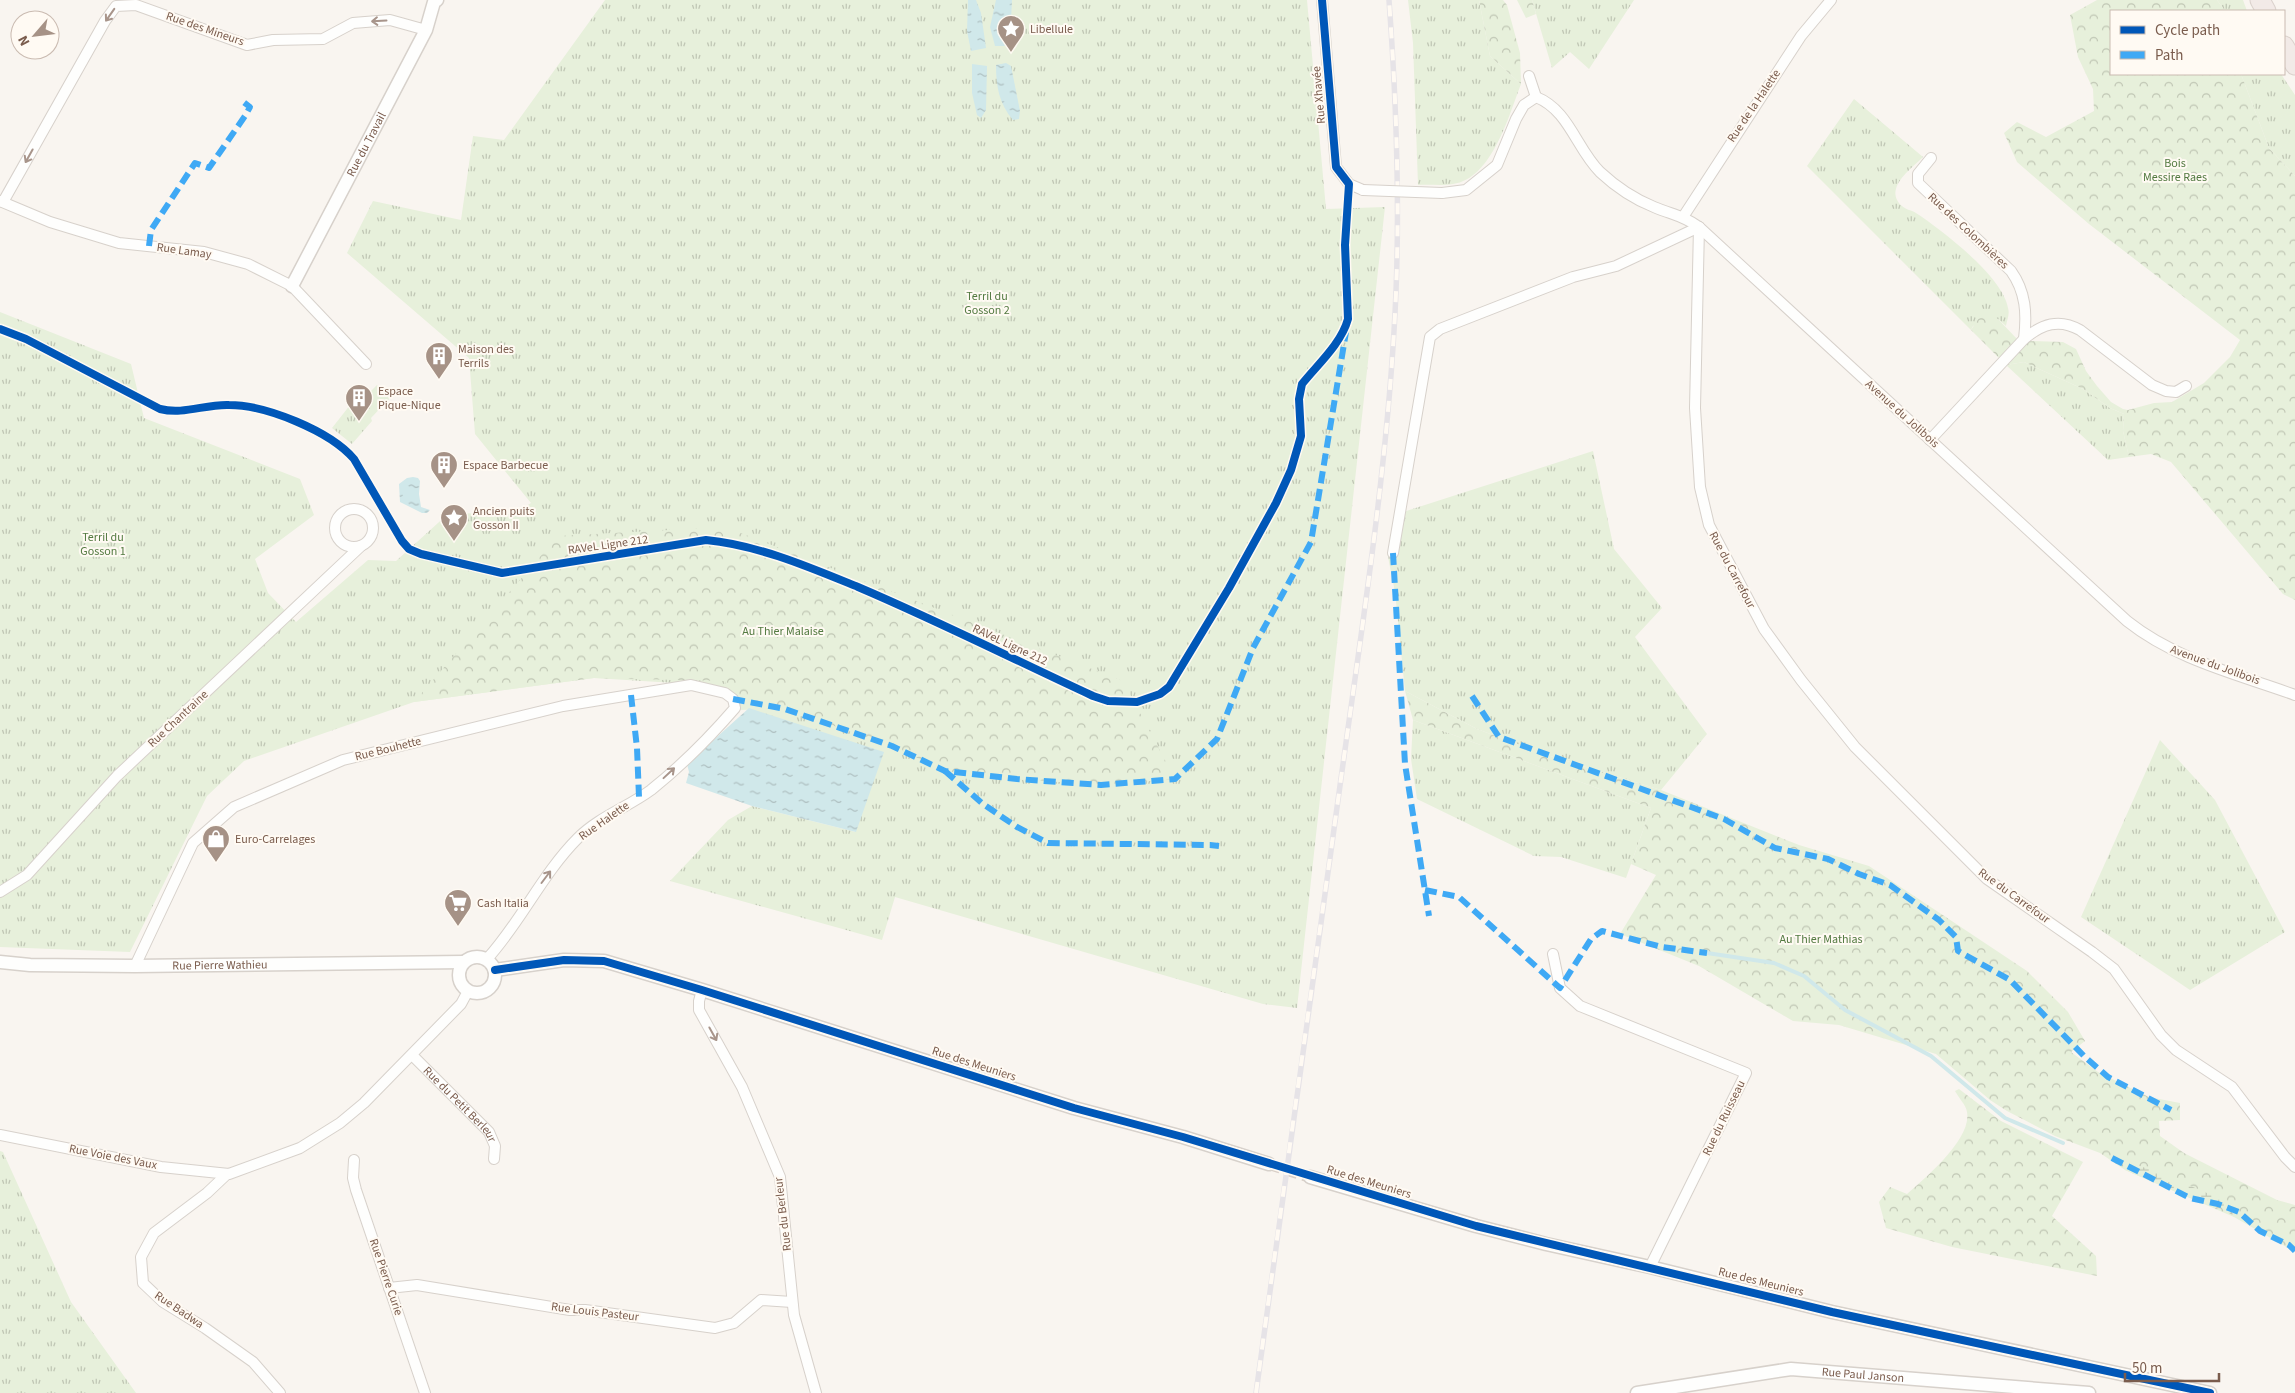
<svg xmlns="http://www.w3.org/2000/svg" width="2295" height="1393" font-family="'Source Sans 3',sans-serif">
  <style>
    .grass { fill: url(#grass-tufts) }
    .forest { fill: url(#forest-crowns) }
    .wetland { fill: url(#wetland-marsh) }
    .water { fill: url(#water-ripples) }
    .lines { fill: none; stroke-linecap: round; stroke-linejoin: round }
    .stream { stroke: #d0e8ea; stroke-width: 4 }
    .tertiary-tunnel { stroke: #d9cfc7; stroke-width: 12; stroke-dasharray: 12 6; stroke-linecap: butt }
    .minor-casing { stroke: #d7d1cb; stroke-width: 12 }
    .tertiary-casing { stroke: #d7d1cb; stroke-width: 15 }
    .motorway-casing { stroke: #dad1cc; stroke-width: 21 }
    .minor { stroke: #fefefd; stroke-width: 10 }
    .tertiary { stroke: #fefefd; stroke-width: 12 }
    .motorway { stroke: #f2eae7; stroke-width: 19 }
    .rail-casing { stroke: #e6e3e7; stroke-width: 5.5 }
    .rail { stroke: #fffaf3; stroke-width: 4; stroke-dasharray: 11; stroke-linecap: butt }
    .minor-bridge-casing { stroke: #d7d1cb; stroke-width: 12; stroke-linecap: butt }
    .minor-bridge { stroke: #fefefd; stroke-width: 10 }
    .quiet { stroke: #3fa9f5; stroke-width: 6; stroke-dasharray: 12 6; stroke-linecap: butt }
    .cycleway-casing { stroke: #fffaf3; stroke-width: 11 }
    .cycleway { stroke: #0057b8; stroke-width: 8 }
    .oneway { stroke: #a8958b }
    .labels { text-anchor: middle; dominant-baseline: central; stroke-width: 4; stroke-linejoin: round; paint-order: stroke }
    .street-label { font-size: 12px; fill: #7a5c4d; stroke: #fffaf3 }
    .poi-label { font-size: 12px; fill: #7a5c4d; stroke: #fffaf3; text-anchor: start }
    .park-label { font-size: 12px; fill: #537a41; stroke: #fffaf3 }
  </style>
  <defs>
    <pattern id="grass-tufts" width="24" height="20" patternUnits="userSpaceOnUse" patternTransform="scale(1.25)"><rect width="24" height="20" fill="#e7f0db"/><path d="M3 7l-1-3M5 7V3M7 7l1-3M15 17l-1-3M17 17v-4M19 17l1-3" fill="none" stroke="#c0c6b4"/></pattern>
    <pattern id="forest-crowns" width="20" height="18" patternUnits="userSpaceOnUse" patternTransform="scale(1.25)"><rect width="20" height="18" fill="#e7f0db"/><path d="M2 6a3 3 0 1 1 6 0M12 15a3 3 0 1 1 6 0" fill="none" stroke="#c0c6b4"/></pattern>
    <pattern id="wetland-marsh" width="20" height="14" patternUnits="userSpaceOnUse" patternTransform="scale(1.25)"><rect width="20" height="14" fill="#e7f0db"/><path d="M1 5h8M5 5V1M11 12h8M15 12V8" fill="none" stroke="#c0c6b4"/></pattern>
    <pattern id="water-ripples" width="26" height="14" patternUnits="userSpaceOnUse" patternTransform="scale(1.25)"><rect width="26" height="14" fill="#d0e8ea"/><path d="M2 4q2-2 4 0t4 0M15 11q2-2 4 0t4 0" fill="none" stroke="#aebfc0"/></pattern>
  </defs>
  <rect width="100%" height="100%" fill="#f9f5f0"/>
  <g class="grass">
    <polygon points="605,0 1307,0 1326,209 1385,207 1297,1008 1263,1004 895,897 882,940 670,881 728,820 752,806 856,832 749,708 691,684 594,678 414,702 244,761 207,796 130,952 0,947 0,312 131,364 144,418 300,479 314,515 255,559 268,593 296,622 368,560 396,561 449,513 513,514 531,503 475,434 469,358 347,253 373,201 461,220 473,136 504,140"/>
    <path d="M1408,0h71l11,56 31,28c-12,31 -29,95 -68,100 -11,2 -24,0 -35,1l-5,-142z"/>
    <polygon points="1532,0 1634,0 1589,69 1570,52 1552,68"/>
    <polygon points="2217,0 2243,0 2247,11 2225,11"/>
    <polygon points="2241,74 2281,74 2295,95 2295,176 2269,148"/>
    <path d="M1854,99l69,58c-8,8 -24,20 -27,32 -2,6 1,13 6,17 4,4 10,4 14,7 26,17 87,64 92,95 2,6 -1,12 -2,18l-8,-7 -25,7 -2,4 -164,-164z"/>
    <polygon points="2024,362 2083,389 2110,408 2124,414 2123,431 2129,457 2108,460 2006,365"/>
    <polygon points="377,385 390,398 371,418 372,421 352,444 332,428 354,400 359,403"/>
    <polygon points="1593,451 1614,549 1662,608 1635,637 1707,734 1661,790 1547,755 1477,729 1405,691 1395,592 1387,552 1392,552 1400,513"/>
    <polygon points="1413,720 1651,808 1626,878 1561,857 1534,856 1417,799 1411,759"/>
    <polygon points="2160,740 2215,800 2285,932 2190,990 2081,917"/>
    <polygon points="0,1151 3,1152 71,1302 136,1393 0,1393"/>
  </g>
  <g class="forest">
    <polygon points="1479,0 1503,0 1507,5 1520,53 1521,84 1490,56"/>
    <polygon points="1517,0 1532,0 1536,14 1526,18"/>
    <polygon points="2097,0 2217,0 2225,11 2111,11 2111,74 2241,74 2269,148 2295,176 2295,600 2283,594 2171,462 2151,454 2129,457 2123,431 2124,414 2110,408 2083,389 2024,362 2006,365 2029,341 2063,342 2076,349 2086,371 2097,386 2111,402 2123,409 2128,410 2154,403 2172,402 2204,383 2230,357 2240,340 2089,224 2017,162 2004,133 2017,122 2046,137 2094,111 2093,89 2078,57 2070,15"/>
    <polygon points="1988,314 1998,319 2017,339 1999,358 1971,330 1978,319"/>
    <polygon points="725,527 1123,681 1175,779 1101,785 1017,779 945,771 892,746 785,709 737,710 725,681 594,678 414,702 558,536"/>
    <polygon points="1405,691 1477,729 1547,755 1661,790 1799,845 1869,866 2027,971 2068,1012 2085,1041 2071,1052 2098,1072 2149,1097 2180,1103 2180,1120 2159,1121 2160,1136 2184,1153 2277,1200 2295,1205 2295,1252 2234,1217 2125,1170 2100,1153 2055,1136 2007,1111 1990,1100 1936,1054 1839,1025 1793,1021 1699,966 1620,934 1656,875 1631,864 1651,808 1413,720"/>
    <path d="M1959,1089l42,32 82,41 -31,54 44,40 1,20 -145,-29 -66,-19 -7,-26 11,-15 17,7c18,-16 65,-55 60,-82 -1,-7 -9,-15 -12,-21z"/>
  </g>
  <polygon class="wetland" points="2128,1162 2160,1173 2228,1202 2234,1217 2218,1204 2190,1198 2125,1170"/>
  <g class="water">
    <polygon points="968,0 976,0 981,13 986,48 971,51 967,31"/>
    <polygon points="996,0 1012,0 1010,41 1004,46 995,46 990,27"/>
    <path d="M1006,63l5,3 9,45 -1,8 -6,1c-14,-16 -17,-34 -17,-55z"/>
    <polygon points="972,64 987,66 986,110 981,118 977,115 972,93"/>
    <polygon points="413,477 418,478 420,481 419,494 421,507 430,510 427,513 422,513 400,502 399,484 407,478"/>
    <polygon points="749,708 884,752 856,832 752,806 686,783 689,772 687,764"/>
  </g>
  <g class="lines">
    <polyline class="stream" points="1707,953 1774,963 1804,976 1845,1010 1931,1056 2005,1118 2063,1143"/>
    <polyline class="tertiary-tunnel" points="1269,1164 1310,1177"/>
    <defs>
      <g id="minor">
        <polyline points="1322,0 1336,167 1349,184 1363,190"/>
        <polyline points="1529,76 1536,97"/>
        <path d="M1536,97c33,13 40,51 64,75 15,14 34,27 54,35 19,8 28,8 45,20l428,394c49,39 110,53 168,74"/>
        <polyline points="1442,193 1466,190 1497,165 1516,119 1524,105 1536,97"/>
        <polyline points="0,201 50,222 119,243 204,252 248,264 292,286 366,364"/>
        <polyline points="3,202 105,21 116,6 136,5 247,45 273,40 323,39 353,23 390,20 426,30"/>
        <polyline points="1683,217 1801,36 1831,0"/>
        <polyline points="1699,227 1695,408 1700,487 1709,525 1764,629 1801,680 1855,747 1987,879 2092,952 2114,969 2161,1035 2176,1050 2232,1087 2285,1157 2295,1167"/>
        <path d="M2024,339c18,-15 35,-21 56,-9l72,55 14,6 10,1 10,-6"/>
        <path d="M1930,440l94,-101c3,-25 2,-47 -13,-68l-93,-88v-9l13,-16"/>
        <circle cx="354" cy="528" r="19"/>
        <polyline points="1393,553 1430,337 1440,329 1573,277 1616,266 1699,227"/>
        <polyline points="0,892 27,875 117,776 361,546"/>
        <polyline points="1553,954 1560,988 1580,1006 1746,1073 1650,1267"/>
        <path d="M135,966l58,-123 41,-36 109,-47 220,-54 128,-21 34,8 8,6 2,9c-25,29 -54,58 -84,82 -23,17 -52,27 -73,48 -36,36 -57,84 -91,121"/>
        <polyline points="702,990 699,1001 699,1010 742,1087 780,1177 794,1315 816,1393"/>
        <path id="s1" d="M412,1055l77,77 6,14 -1,13"/>
        <polyline points="0,1135 161,1167 229,1174 300,1148 340,1123 364,1103 461,1004 468,991"/>
        <polyline points="354,1160 353,1178 356,1190 425,1393"/>
        <polyline points="226,1175 207,1193 154,1233 141,1257 143,1283 163,1302 205,1328 253,1362 280,1393"/>
        <polyline points="389,1288 417,1285 570,1310 585,1310 715,1328 734,1323 761,1300 792,1302"/>
      </g>
      <g id="tertiary">
        <path id="s2" d="M292,286l134,-256 8,-28 3,-2"/>
        <circle cx="477" cy="975" r="18"/>
        <path id="s3" d="M0,962l30,3 105,1 329,-4"/>
        <polyline points="495,970 564,960 604,961 702,990 1074,1108 1183,1137 1269,1164"/>
        <polyline points="1310,1177 1476,1226 1546,1244 1650,1267 1832,1312 2210,1393"/>
        <path id="s4" d="M1637,1393l154,-24 298,24"/>
      </g>
      <g id="motorway">
        <polyline points="2260,0 2266,11"/>
        <polyline points="2284,46 2295,65"/>
      </g>
    </defs>
    <use href="#minor" class="minor-casing"/>
    <use href="#tertiary" class="tertiary-casing"/>
    <use href="#motorway" class="motorway-casing"/>
    <use href="#minor" class="minor"/>
    <use href="#tertiary" class="tertiary"/>
    <use href="#motorway" class="motorway"/>
    <defs>
      <path id="rail" d="M1256,1393c27,-200 55,-400 83,-600 21,-154 46,-308 55,-462 7,-111 3,-221 -5,-331"/>
    </defs>
    <use href="#rail" class="rail-casing"/>
    <use href="#rail" class="rail"/>
    <defs>
      <polyline id="minor-bridge" points="1363,190 1442,193"/>
    </defs>
    <use href="#minor-bridge" class="minor-bridge-casing"/>
    <use href="#minor-bridge" class="minor-bridge"/>
    <g class="quiet">
      <polyline points="149,246 151,230 195,163 209,168 245,116 250,107 241,100"/>
      <polyline points="1393,553 1405,764 1429,916"/>
      <polyline points="631,695 637,748 639,797"/>
      <polyline points="1472,696 1499,737 1724,819 1775,848 1828,859 1859,874 1890,885 1939,920 1956,937 1958,951 2010,980 2085,1057 2108,1077 2171,1110"/>
      <polyline points="733,699 785,709 892,746 945,771 1017,779 1101,785 1175,779 1217,739 1253,648 1311,542 1346,332"/>
      <polyline points="945,771 983,804 1017,827 1048,843 1210,845 1219,846"/>
      <polyline points="1425,890 1459,897 1560,988 1591,939 1602,931 1662,947 1707,953"/>
      <polyline points="2112,1158 2190,1198 2218,1204 2239,1212 2260,1231 2289,1245 2295,1251"/>
    </g>
    <defs>
      <g id="cycleway">
        <path d="M0,329l26,10 134,70c24,6 45,-5 69,-4 37,0 101,26 125,54l48,82 7,8 12,5 81,19 204,-33c52,5 103,27 152,47 80,34 157,73 235,109l15,5 29,1 23,-8 9,-7 60,-99 47,-85 15,-33 10,-34 -2,-37 3,-15c16,-20 39,-40 46,-65l-3,-74 4,-61 -13,-17 -14,-167"/>
        <polyline points="495,970 564,960 604,961 702,990 1074,1108 1183,1137 1476,1226 1832,1312 2210,1393"/>
      </g>
    </defs>
    <use href="#cycleway" class="cycleway-casing"/>
    <use href="#cycleway" class="cycleway"/>
  </g>
  <defs><path id="oneway-shaft" d="M-6 0H5M1.5-3L5.5 0L1.5 3" fill="none" stroke-width="1.6" stroke-linecap="round" stroke-linejoin="round" transform="scale(1.25)"/></defs>
  <g class="oneway">
    <use href="#oneway-shaft" transform="translate(110 15) rotate(125)"/>
    <use href="#oneway-shaft" transform="translate(379 21) rotate(177)"/>
    <use href="#oneway-shaft" transform="translate(29 156) rotate(119)"/>
    <use href="#oneway-shaft" transform="translate(669 773) rotate(-43)"/>
    <use href="#oneway-shaft" transform="translate(546 877) rotate(-53)"/>
    <use href="#oneway-shaft" transform="translate(713 1034) rotate(61)"/>
  </g>
  <defs>
    <symbol id="sight-pin" viewBox="-11 -11 22 30"><path d="M0 17L-7.5 6A9.5 9.5 0 1 1 7.5 6Z" fill="#a69286" stroke="#fffaf3"/><path d="M0-6L1.8-2.2L6-1.7L2.9 1.2L3.7 5.4L0 3.3L-3.7 5.4L-2.9 1.2L-6-1.7L-1.8-2.2Z" fill="#fff"/></symbol>
    <symbol id="building-pin" viewBox="-11 -11 22 30"><path d="M0 17L-7.5 6A9.5 9.5 0 1 1 7.5 6Z" fill="#a69286" stroke="#fffaf3"/><path d="M-4-6H4V6H1V3H-1V6H-4ZM-2.5-4.3h1.7v1.8h-1.7ZM.8-4.3h1.7v1.8H.8ZM-2.5-1h1.7V.8h-1.7ZM.8-1h1.7V.8H.8Z" fill="#fff"/></symbol>
    <symbol id="shop-pin" viewBox="-11 -11 22 30"><path d="M0 17L-7.5 6A9.5 9.5 0 1 1 7.5 6Z" fill="#a69286" stroke="#fffaf3"/><path d="M-5-2.5h2.3a2.7 3.5 0 0 1 5.4 0H5L5.5 6h-11ZM-1.5-2.5h3a1.5 2.3 0 0 0-3 0Z" fill="#fff"/></symbol>
    <symbol id="supermarket-pin" viewBox="-11 -11 22 30"><path d="M0 17L-7.5 6A9.5 9.5 0 1 1 7.5 6Z" fill="#a69286" stroke="#fffaf3"/><path d="M-6-5.5h2.5l.6 2H6L4.5 2H-2.5L-4.4-4H-6ZM-1.5 3.2a1.3 1.3 0 1 0 .1 0ZM3 3.2a1.3 1.3 0 1 0 .1 0Z" fill="#fff"/></symbol>
  </defs>
  <g fill-rule="evenodd">
    <use href="#sight-pin" x="995" y="13" width="32" height="43"/>
    <use href="#building-pin" x="423" y="340" width="32" height="43"/>
    <use href="#building-pin" x="343" y="382" width="32" height="43"/>
    <use href="#building-pin" x="428" y="449" width="32" height="43"/>
    <use href="#sight-pin" x="438" y="502" width="32" height="43"/>
    <use href="#shop-pin" x="200" y="823" width="32" height="43"/>
    <use href="#supermarket-pin" x="442" y="887" width="32" height="43"/>
  </g>
  <g class="labels">
    <g class="street-label">
      <text transform="translate(205 29) rotate(19)">Rue des Mineurs</text>
      <text transform="translate(1319 95) rotate(-95)">Rue Xhavée</text>
      <text transform="translate(1754 106) rotate(-56)">Rue de la Halette</text>
      <text stroke="none"><textPath href="#s2" startOffset="160">Rue du Travail</textPath></text>
      <text transform="translate(1968 231) rotate(43)">Rue des Colombières</text>
      <text transform="translate(184 251) rotate(8)">Rue Lamay</text>
      <text transform="translate(1902 414) rotate(42)">Avenue du Jolibois</text>
      <text transform="translate(608 545) rotate(-8)">RAVeL Ligne 212</text>
      <text transform="translate(1732 570) rotate(62)">Rue du Carrefour</text>
      <text transform="translate(1010 645) rotate(25)">RAVeL Ligne 212</text>
      <text transform="translate(2215 665) rotate(20)">Avenue du Jolibois</text>
      <text transform="translate(178 719) rotate(-43)">Rue Chantraine</text>
      <text transform="translate(388 749) rotate(-14)">Rue Bouhette</text>
      <text transform="translate(604 821) rotate(-35)">Rue Halette</text>
      <text transform="translate(2014 896) rotate(36)">Rue du Carrefour</text>
      <text stroke="none"><textPath href="#s3" startOffset="220">Rue Pierre Wathieu</textPath></text>
      <text transform="translate(974 1064) rotate(18)">Rue des Meuniers</text>
      <text stroke="none"><textPath href="#s1" startOffset="69">Rue du Petit Berleur</textPath></text>
      <text transform="translate(1724 1118) rotate(-64)">Rue du Ruisseau</text>
      <text transform="translate(113 1157) rotate(11)">Rue Voie des Vaux</text>
      <text transform="translate(1369 1182) rotate(17)">Rue des Meuniers</text>
      <text transform="translate(783 1214) rotate(-97)">Rue du Berleur</text>
      <text transform="translate(386 1277) rotate(71)">Rue Pierre Curie</text>
      <text transform="translate(1761 1282) rotate(14)">Rue des Meuniers</text>
      <text transform="translate(179 1310) rotate(34)">Rue Badwa</text>
      <text transform="translate(595 1312) rotate(7)">Rue Louis Pasteur</text>
      <text stroke="none"><textPath href="#s4" startOffset="228">Rue Paul Janson</textPath></text>
    </g>
    <g class="poi-label">
      <text x="1030" y="29">Libellule</text>
      <text x="458" y="349">Maison des<tspan x="458" dy="14">Terrils</tspan></text>
      <text x="378" y="391">Espace<tspan x="378" dy="14">Pique-Nique</tspan></text>
      <text x="463" y="465">Espace Barbecue</text>
      <text x="473" y="511">Ancien puits<tspan x="473" dy="14">Gosson II</tspan></text>
      <text x="235" y="839">Euro-Carrelages</text>
      <text x="477" y="903">Cash Italia</text>
    </g>
    <g class="park-label">
      <text x="2175" y="163">Bois<tspan x="2175" dy="14">Messire Raes</tspan></text>
      <text x="987" y="296">Terril du<tspan x="987" dy="14">Gosson 2</tspan></text>
      <text x="103" y="537">Terril du<tspan x="103" dy="14">Gosson 1</tspan></text>
      <text x="783" y="631">Au Thier Malaise</text>
      <text x="1821" y="939">Au Thier Mathias</text>
    </g>
  </g>
  <rect x="2110" y="10" width="175" height="65" fill="#fffaf3" stroke="#cabbb1"/>
  <rect x="2120" y="26" width="25" height="8" fill="#0057b8" stroke="#cabbb1"/>
  <text x="2155" y="35" font-size="15" fill="#7a5c4d">Cycle path</text>
  <rect x="2120" y="51" width="25" height="8" fill="#3fa9f5" stroke="#cabbb1"/>
  <text x="2155" y="60" font-size="15" fill="#7a5c4d">Path</text>
  <g transform="translate(35 35) rotate(242)"><circle r="24" fill="#fffaf3" stroke="#cabbb1"/>
  <path d="M0-4L9 19L0 12L-9 19Z" fill="#a69286"/>
  <text y="-8" font-size="14" font-weight="bold" text-anchor="middle" fill="#7a5c4d">N</text>
  </g>
  <path d="M2125 1373v8h94v-8" fill="none" stroke="#7a5c4d" stroke-width="2.5"/>
  <text x="2132" y="1373" font-size="15" fill="#7a5c4d" stroke="#fffaf3" stroke-width="4" paint-order="stroke">50 m</text>
</svg>
